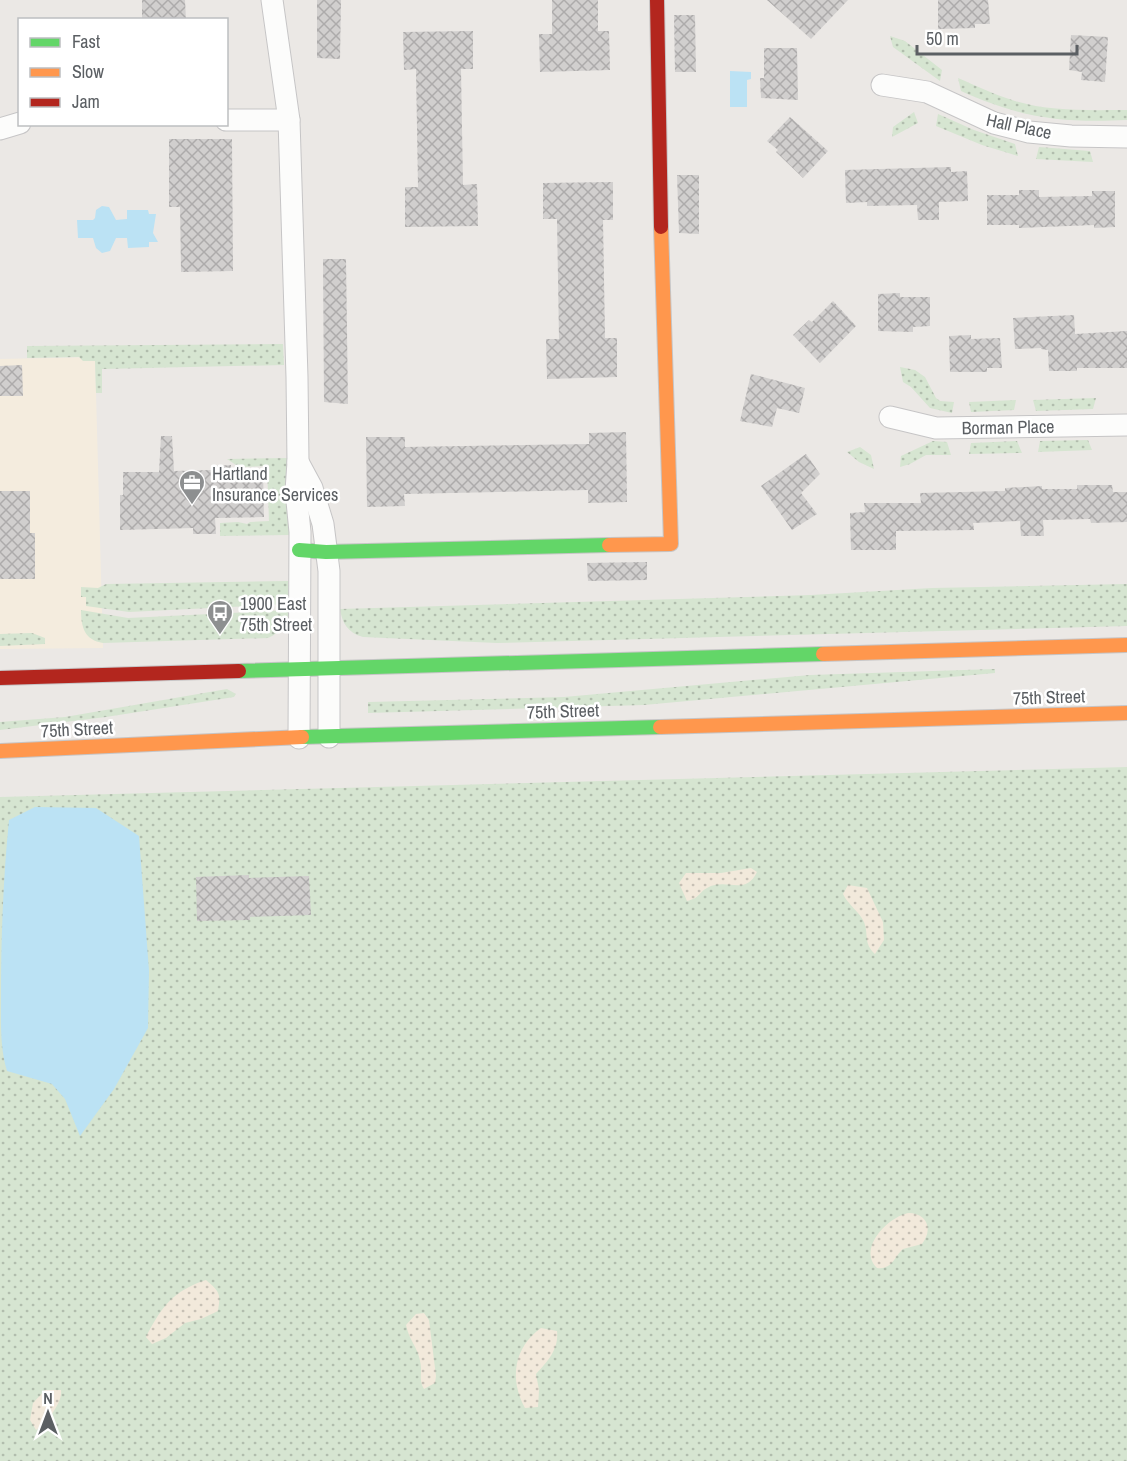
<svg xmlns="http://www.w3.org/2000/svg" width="1127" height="1461" font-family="'Archivo Narrow',sans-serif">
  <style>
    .commercial { fill: #f4ecde }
    .grass { fill: url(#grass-dots) }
    .sand { fill: url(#sand-dots) }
    .water { fill: #bbe2f4 }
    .building { fill: url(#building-cross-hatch) }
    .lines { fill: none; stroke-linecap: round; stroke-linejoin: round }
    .street-casing { stroke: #c6c5c6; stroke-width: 23 }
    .fast-casing { stroke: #c6c5c6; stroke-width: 16 }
    .slow-casing { stroke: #c6c5c6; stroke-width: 16 }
    .jam-casing { stroke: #c6c5c6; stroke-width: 16 }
    .street { stroke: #fcfcfb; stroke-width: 21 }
    .fast { stroke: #63d668; stroke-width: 14 }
    .slow { stroke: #ff974d; stroke-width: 14 }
    .jam { stroke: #b3261e; stroke-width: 14 }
    .labels { text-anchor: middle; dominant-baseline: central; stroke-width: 5; stroke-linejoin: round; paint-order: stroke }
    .street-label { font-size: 18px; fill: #5b5f63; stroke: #fff }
    .poi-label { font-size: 18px; fill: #5b5f63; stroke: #fff; text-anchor: start }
  </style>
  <defs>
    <pattern id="grass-dots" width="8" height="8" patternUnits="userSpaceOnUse" patternTransform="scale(1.5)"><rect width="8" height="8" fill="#d6e5d1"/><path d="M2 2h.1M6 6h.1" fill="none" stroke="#b1bdad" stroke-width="1.8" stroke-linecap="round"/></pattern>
    <pattern id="sand-dots" width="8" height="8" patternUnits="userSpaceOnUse" patternTransform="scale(1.5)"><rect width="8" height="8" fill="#f2e9db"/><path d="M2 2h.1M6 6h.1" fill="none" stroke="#c7c0b5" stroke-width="1.8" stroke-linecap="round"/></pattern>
    <pattern id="building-cross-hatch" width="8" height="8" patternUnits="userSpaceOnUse" patternTransform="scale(1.5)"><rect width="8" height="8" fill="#d1cfce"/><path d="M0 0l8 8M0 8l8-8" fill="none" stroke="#adabab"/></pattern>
  </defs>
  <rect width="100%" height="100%" fill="#ebe8e5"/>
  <polygon class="commercial" points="95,357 103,648 0,649 0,359"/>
  <g class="grass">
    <polygon points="890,36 905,41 942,70 940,81 893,47"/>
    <path d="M958,78c19,8 37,17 57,23 36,11 75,9 112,9v10c-66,3 -106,-2 -166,-29z"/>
    <polygon points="914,112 918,123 892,137 893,127"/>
    <polygon points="938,114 974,130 1015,144 1018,156 982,145 936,126"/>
    <polygon points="1039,147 1090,151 1093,162 1036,159"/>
    <polygon points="283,344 284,365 102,369 102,393 96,393 95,361 83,361 79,357 27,358 27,346"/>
    <polygon points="900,367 915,370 925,377 936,398 940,401 954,402 952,413 930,408 911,387 903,382"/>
    <polygon points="1096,398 1093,409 1036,411 1033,400"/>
    <polygon points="1016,400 1014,410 971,412 969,402"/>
    <polygon points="1088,440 1092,450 1038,452 1040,441"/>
    <polygon points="933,441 947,442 951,455 926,455 910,464 900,467 901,456"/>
    <polygon points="1017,441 1022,453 969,454 971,443"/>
    <polygon points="860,447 871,455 874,469 859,462 847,452"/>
    <polygon points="288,458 295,529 289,535 220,536 220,523 238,522 247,524 250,522 269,521 267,466 239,467 227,459"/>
    <polygon points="288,581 289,604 129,612 86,606 86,597 81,597 81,587 98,588 106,584"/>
    <path d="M1127,584v42l-630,17 -134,-6c-15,-4 -21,-14 -23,-28l471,-14 121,-7z"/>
    <path d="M81,610l47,8 161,-8c-1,14 -8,22 -21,28l-165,5c-18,-3 -22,-15 -22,-33z"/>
    <polygon points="32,633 45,638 45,644 0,646 0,634"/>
    <polygon points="995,669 995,673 644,705 368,713 368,702 564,697 810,675"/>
    <polygon points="227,689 236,694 234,697 106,717 0,730 0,722 65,717"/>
    <polygon points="1127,767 1127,1461 0,1461 0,797"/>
  </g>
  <g class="sand">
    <path d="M751,868l6,4c-12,25 -30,5 -50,16 -9,5 -7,10 -20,13l-8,-18 7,-10h35z"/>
    <path d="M848,885l19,3 16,34 1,18 -9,14c-12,-11 -6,-19 -11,-32 -4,-10 -16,-17 -21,-28z"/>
    <path d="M909,1213c19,1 24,17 13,31l-19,5c-9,8 -11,21 -26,19 -20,-20 12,-52 32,-55z"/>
    <path d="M206,1280c14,12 15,14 12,31l-17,8 -16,4 -19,15 -14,6 -6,-7c16,-31 27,-46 60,-57z"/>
    <path d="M424,1313l5,7 7,56 -1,7 -11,6c-6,-10 -1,-17 -4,-28 -2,-13 -11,-21 -14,-36l10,-11z"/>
    <path d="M541,1328l16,3c2,18 -9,30 -21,43l3,16 -1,17 -13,1c-16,-29 -11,-61 16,-80z"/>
    <path d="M45,1390h16c2,12 -15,34 -25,40l-6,-10 3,-17z"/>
  </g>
  <g class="water">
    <polygon points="730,71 751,72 751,79 747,80 747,107 730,107"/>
    <polygon points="102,206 109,207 116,220 127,219 127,210 148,210 149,214 156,214 153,233 158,242 149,242 149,247 128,248 127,238 116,238 110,251 102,253 96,248 93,238 78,238 77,220 93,220 95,218 96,210"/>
    <path d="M35,807l61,1 43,28 10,135 -1,57 -34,61 -34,47 -15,-37 -13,-15 -45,-13c-7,-23 -6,-47 -6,-72 0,-60 2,-119 8,-179z"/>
  </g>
  <g class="building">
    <polygon points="142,0 185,0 186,20 142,20"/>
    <polygon points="317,0 341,0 340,59 317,58"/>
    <polygon points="552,0 598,0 598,31 609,31 610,70 540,72 539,34 552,34"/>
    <polygon points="767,0 848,0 811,39"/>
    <polygon points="938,0 988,0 990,24 975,24 975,28 938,29"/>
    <polygon points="674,15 695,15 696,72 675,72"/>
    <polygon points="473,31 473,69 461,69 463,185 477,184 478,226 405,227 405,187 418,187 416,69 404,70 403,32"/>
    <polygon points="1071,35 1108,37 1105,82 1081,80 1082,72 1069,70"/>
    <polygon points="764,48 797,48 798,100 761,98 760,78 764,78"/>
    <polygon points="790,117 828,151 803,178 776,152 778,150 767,141"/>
    <polygon points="169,139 232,139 233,271 181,272 180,207 169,207"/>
    <polygon points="951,167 951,172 967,171 968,201 939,202 939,220 918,220 917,205 867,206 867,202 846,203 845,170"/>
    <polygon points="677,175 699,175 699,234 679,233"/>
    <polygon points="613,182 613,220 603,220 605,338 617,338 617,377 547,379 546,339 559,339 557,219 543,219 543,183"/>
    <polygon points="1019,190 1039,190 1039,197 1092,196 1092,191 1115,191 1115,227 1094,228 1094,225 1019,228 1019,225 987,225 987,195 1019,195"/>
    <polygon points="323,259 346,259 348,404 324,402"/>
    <polygon points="900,293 900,297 930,297 930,326 913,327 913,332 878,331 878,294"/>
    <polygon points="833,301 856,326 820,363 793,335 809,320 812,322"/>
    <polygon points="1074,315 1075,334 1127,331 1127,368 1077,368 1077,371 1049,371 1048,350 1041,349 1041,348 1015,349 1013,318"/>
    <polygon points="971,335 971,339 1000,338 1002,368 987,368 987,372 950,372 949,336"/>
    <polygon points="22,365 23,396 0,396 0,366"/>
    <polygon points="751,374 805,388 799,413 777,408 772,427 740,421"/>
    <polygon points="626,432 627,502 588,503 588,490 404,494 405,506 367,507 366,437 405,437 405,447 589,444 589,433"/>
    <polygon points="161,436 172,436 174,471 212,470 212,466 231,465 231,470 263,469 264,517 215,518 216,534 193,534 193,528 120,530 120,495 123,495 123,472 159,472"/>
    <polygon points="806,454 820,474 801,493 817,514 792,530 761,486"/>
    <polygon points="1077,485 1112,485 1113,492 1127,492 1127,522 1091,523 1090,519 1043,520 1044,536 1021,536 1020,521 973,523 974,530 896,531 896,550 851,550 850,513 865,512 864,503 921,503 920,493 1005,491 1005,488 1042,486 1042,489 1077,489"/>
    <polygon points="0,491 30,491 30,533 35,533 35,579 0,579"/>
    <polygon points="647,562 647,580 588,581 587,563"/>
    <polygon points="249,875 249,878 309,876 311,915 250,917 250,920 197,921 196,877"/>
  </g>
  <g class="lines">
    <defs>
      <g id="street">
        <polyline points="272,0 289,120 297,377 298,462 296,491 300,532 299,738"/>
        <polyline points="882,85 927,92 994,123 1029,132 1071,136 1127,137"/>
        <polyline points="226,120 289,120"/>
        <polyline points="0,129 20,123"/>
        <polyline points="890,417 936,428 1127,425"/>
        <polyline points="298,462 312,488 323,524 329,571 329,737"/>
      </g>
      <g id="fast">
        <polyline points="299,550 326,552 609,545"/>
        <polyline points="239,671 823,654"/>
        <polyline points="302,737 660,727"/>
      </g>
      <g id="slow">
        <polyline points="609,545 671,544 661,227"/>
        <polyline points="823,654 1127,645"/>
        <polyline points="660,727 1127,713"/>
        <polyline points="0,751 302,737"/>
      </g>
      <g id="jam">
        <polyline points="657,0 661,227"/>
        <polyline points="0,678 239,671"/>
      </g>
    </defs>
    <use href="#street" class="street-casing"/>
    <use href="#fast" class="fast-casing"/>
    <use href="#slow" class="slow-casing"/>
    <use href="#jam" class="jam-casing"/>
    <use href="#street" class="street"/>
    <use href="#fast" class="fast"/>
    <use href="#slow" class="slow"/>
    <use href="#jam" class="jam"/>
  </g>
  <defs>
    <symbol id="office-pin" viewBox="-11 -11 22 30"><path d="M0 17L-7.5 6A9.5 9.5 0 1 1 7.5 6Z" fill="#8d8f90" stroke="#fff"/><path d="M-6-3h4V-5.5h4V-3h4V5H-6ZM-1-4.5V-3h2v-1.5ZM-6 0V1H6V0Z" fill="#fff"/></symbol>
    <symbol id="bus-pin" viewBox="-11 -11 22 30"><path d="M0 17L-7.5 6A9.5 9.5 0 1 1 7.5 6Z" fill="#8d8f90" stroke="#fff"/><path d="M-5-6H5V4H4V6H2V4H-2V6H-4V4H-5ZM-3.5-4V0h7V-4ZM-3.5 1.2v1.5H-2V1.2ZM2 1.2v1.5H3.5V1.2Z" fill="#fff"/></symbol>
  </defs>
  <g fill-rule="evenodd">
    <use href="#office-pin" x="177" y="468" width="30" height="40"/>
    <use href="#bus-pin" x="205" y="598" width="30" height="40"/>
  </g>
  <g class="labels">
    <g class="street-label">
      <text transform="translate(1019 126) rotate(12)">Hall Place</text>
      <text transform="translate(1008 427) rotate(-1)">Borman Place</text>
      <text transform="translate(1049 697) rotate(-2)">75th Street</text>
      <text transform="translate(563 711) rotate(-2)">75th Street</text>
      <text transform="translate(77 729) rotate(-3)">75th Street</text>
    </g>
    <g class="poi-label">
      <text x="212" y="473">Hartland<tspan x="212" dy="21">Insurance Services</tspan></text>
      <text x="240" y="603">1900 East<tspan x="240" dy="21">75th Street</tspan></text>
    </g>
  </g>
  <rect x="18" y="18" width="210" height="108" fill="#ffffff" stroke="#bdbfc1" stroke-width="1.5"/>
  <rect x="30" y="38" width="30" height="9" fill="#63d668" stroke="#bdbfc1" stroke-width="1.5"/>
  <text x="72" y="48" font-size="18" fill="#5b5f63">Fast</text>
  <rect x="30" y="68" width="30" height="9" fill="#ff974d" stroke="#bdbfc1" stroke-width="1.5"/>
  <text x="72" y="78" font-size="18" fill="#5b5f63">Slow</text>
  <rect x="30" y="98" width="30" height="9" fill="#b3261e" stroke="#bdbfc1" stroke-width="1.5"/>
  <text x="72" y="108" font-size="18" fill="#5b5f63">Jam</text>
  <g transform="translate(48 1413)" stroke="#ffffff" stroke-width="4.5" paint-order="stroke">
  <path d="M0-4.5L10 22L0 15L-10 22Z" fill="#5b5f63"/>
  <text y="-9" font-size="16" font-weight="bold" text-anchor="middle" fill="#5b5f63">N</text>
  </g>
  <path d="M917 45v9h160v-9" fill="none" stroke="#5b5f63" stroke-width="3"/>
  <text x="926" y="45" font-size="18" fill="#5b5f63" stroke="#ffffff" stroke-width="4.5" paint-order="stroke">50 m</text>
</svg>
